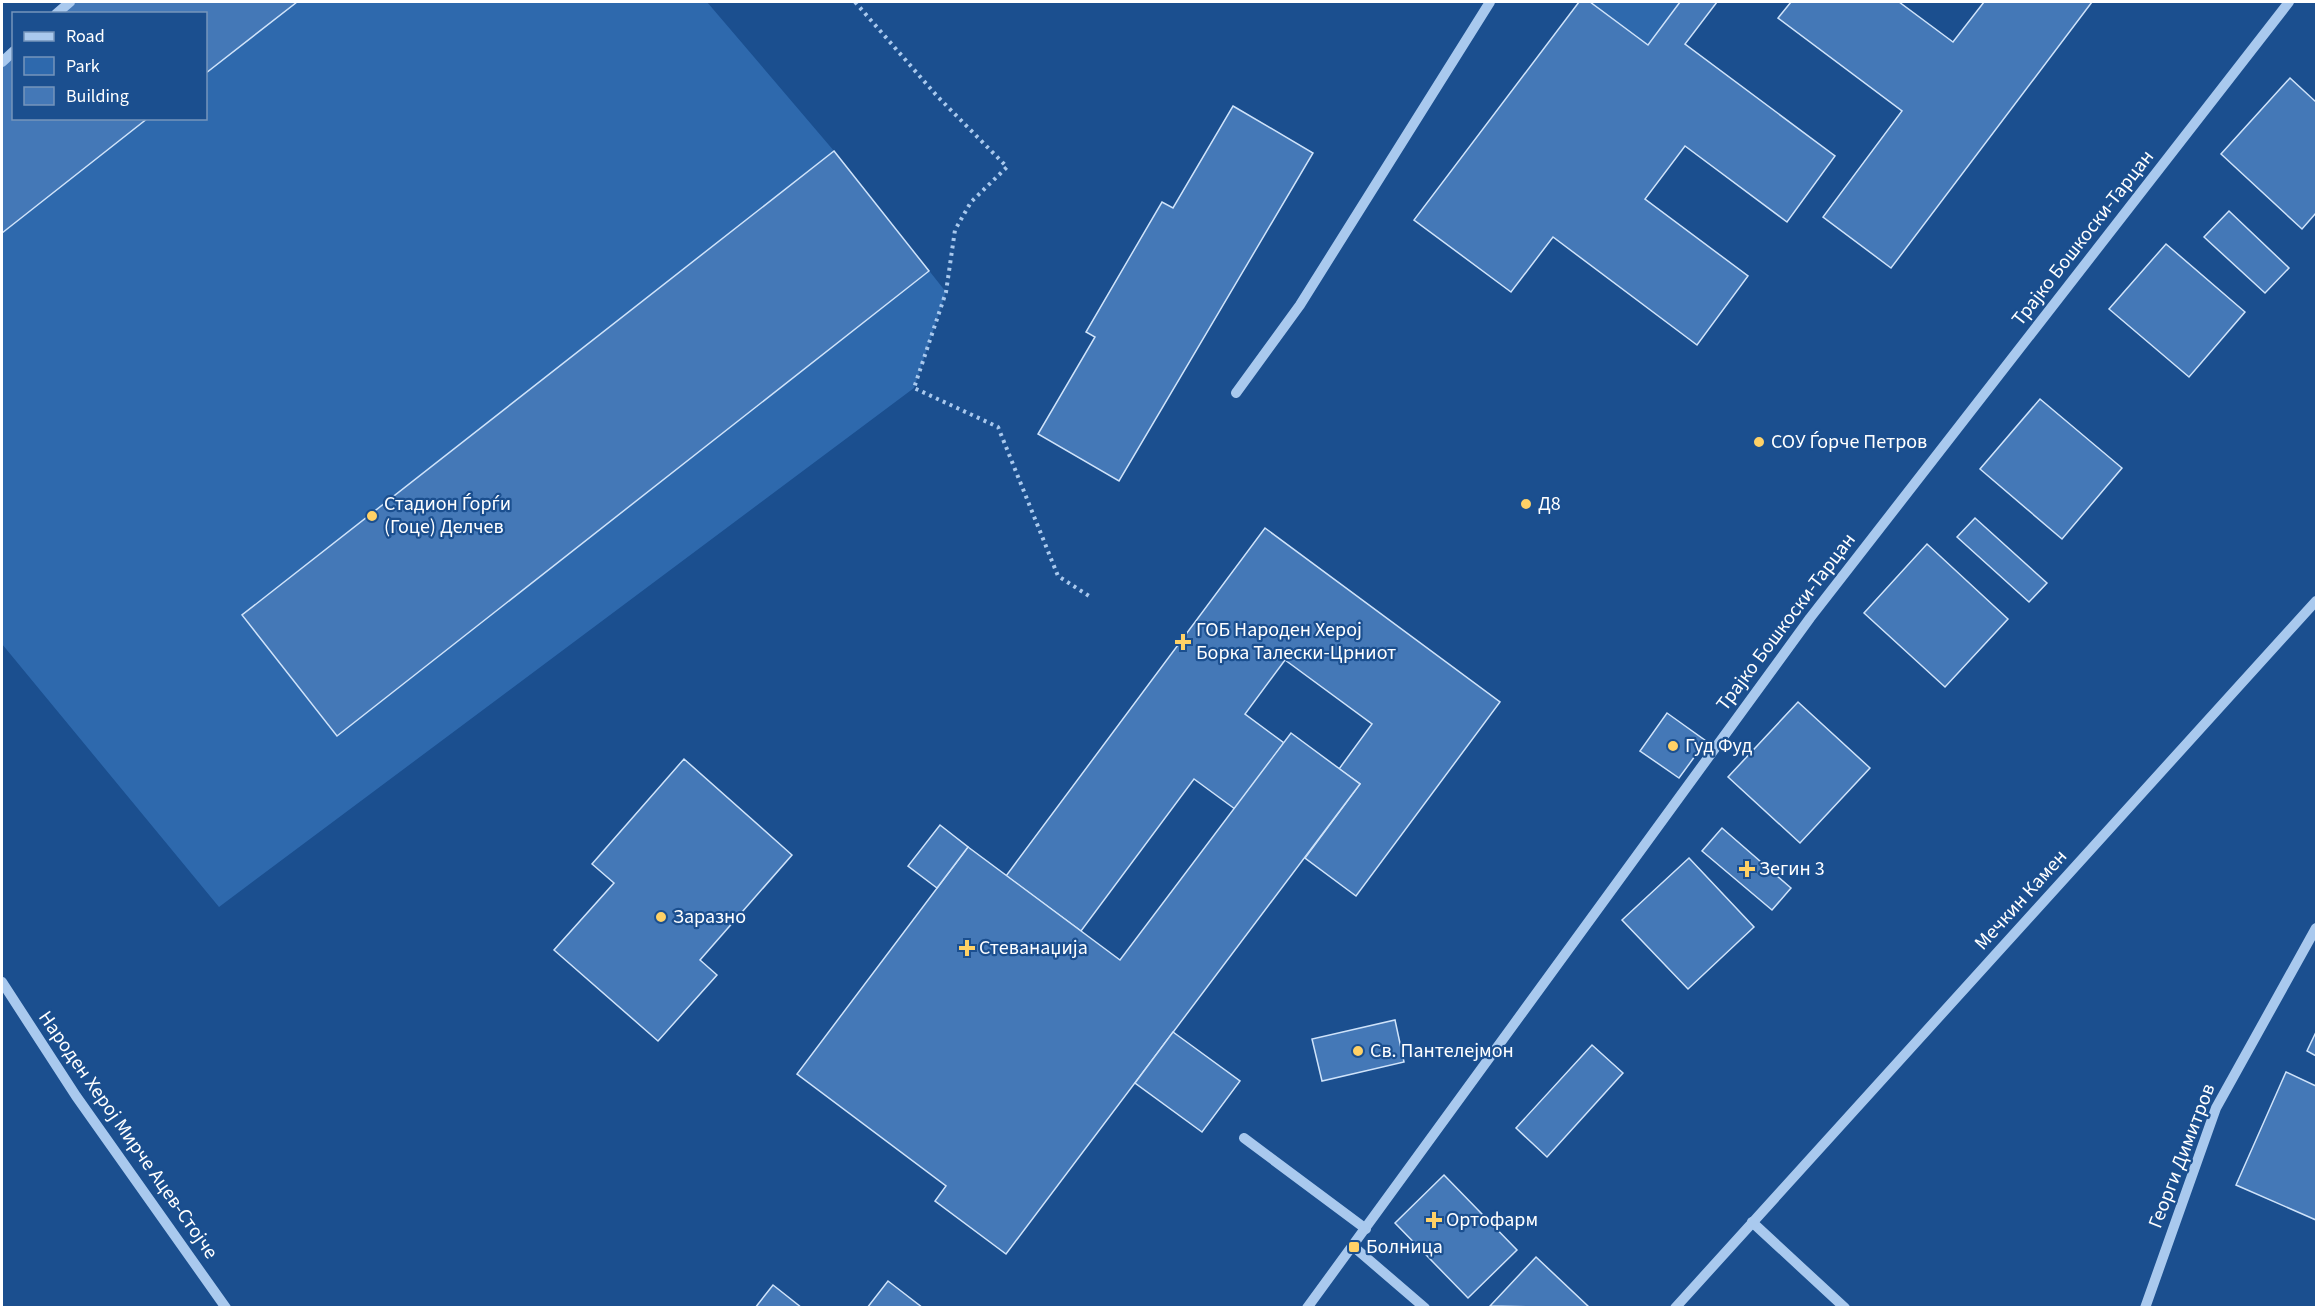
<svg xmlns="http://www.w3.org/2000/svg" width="2318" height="1309" font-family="'Source Sans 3',sans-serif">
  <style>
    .green { fill: #2e69ad }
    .building { fill: #4478b7; stroke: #cfe3fa; stroke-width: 1.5 }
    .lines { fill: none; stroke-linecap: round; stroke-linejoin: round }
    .path { stroke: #a9c9ee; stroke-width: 4; stroke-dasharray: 3 4.5; stroke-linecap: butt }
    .minor { stroke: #a9c9ee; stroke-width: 10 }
    .poi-dot { fill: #ffd166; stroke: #1b4f8f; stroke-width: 2 }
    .labels { text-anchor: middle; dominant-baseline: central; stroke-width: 4.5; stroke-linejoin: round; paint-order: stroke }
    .street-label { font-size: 20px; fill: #fff; stroke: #1b4f8f }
    .poi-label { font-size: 20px; fill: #fff; stroke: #1b4f8f; text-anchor: start }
  </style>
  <rect width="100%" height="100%" fill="#1b4f8f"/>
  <g class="green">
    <polygon points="70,2 707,2 834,151 946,292 914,388 219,907 2,644 2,62 14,118 206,118 206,14 56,13"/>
    <polygon points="1590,2 1680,2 1648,45"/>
  </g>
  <g class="building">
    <polygon points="70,2 297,2 206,73 206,14 56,14"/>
    <polygon points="1579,2 1590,2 1648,45 1680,2 1717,2 1685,44 1835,156 1787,222 1685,146 1645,199 1748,276 1697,345 1553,237 1511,292 1414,220"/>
    <polygon points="1791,2 1899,2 1953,42 1984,2 2092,2 1891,268 1823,217 1902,111 1778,18"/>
    <polygon points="14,51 14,118 148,118 2,233 2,62"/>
    <polygon points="2290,78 2316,102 2316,213 2302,229 2221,154"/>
    <polygon points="1233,106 1313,153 1119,481 1038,434 1095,337 1086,332 1162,202 1173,208"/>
    <polygon points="834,151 929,271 337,736 242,615"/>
    <polygon points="2229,211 2289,268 2265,293 2204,237"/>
    <polygon points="2166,244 2245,312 2189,377 2109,309"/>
    <polygon points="2040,399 2122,468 2062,539 1980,469"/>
    <polygon points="1975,518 2047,583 2029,602 1957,537"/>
    <polygon points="1265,528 1500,702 1356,896 1305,858 1360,784 1339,769 1372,724 1285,660 1245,714 1284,743 1235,809 1194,779 1081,931 1006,876"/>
    <polygon points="1927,544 2008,619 1945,687 1864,613"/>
    <polygon points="1798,702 1870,768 1800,843 1728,777"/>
    <polygon points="1667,713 1706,741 1679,778 1640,751"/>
    <polygon points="1291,733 1360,784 1006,1254 935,1201 946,1186 797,1074 968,847 1120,960"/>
    <polygon points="684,759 792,855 700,960 717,975 658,1041 554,950 614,883 592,864"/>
    <polygon points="940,825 968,847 937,888 908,866"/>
    <polygon points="1722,828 1791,888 1772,910 1702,851"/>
    <polygon points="1689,858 1754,927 1688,989 1622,920"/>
    <polygon points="1395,1020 1404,1062 1322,1081 1312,1039"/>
    <polygon points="1173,1032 1240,1081 1202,1132 1135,1083"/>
    <polygon points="2316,1032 2316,1056 2307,1051"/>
    <polygon points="1592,1045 1623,1073 1547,1157 1516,1128"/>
    <polygon points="2286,1072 2316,1086 2316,1220 2236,1185"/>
    <polygon points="1444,1175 1517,1250 1468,1298 1395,1223"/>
    <polygon points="1536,1257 1590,1308 1490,1306"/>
    <polygon points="888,1281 923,1308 867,1308"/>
    <polygon points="773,1285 802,1308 755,1308"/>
  </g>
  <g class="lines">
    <polyline class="path" points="855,2 937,96 1007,167 971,202 955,230 946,292 914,388 998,427 1058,576 1089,596"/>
    <g class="minor">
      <polyline points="56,14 70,2"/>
      <polyline points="2,62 14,51"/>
      <polyline points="1236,393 1300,305 1490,2"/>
      <polyline points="2,982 76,1096 226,1308"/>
      <polyline points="1244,1138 1366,1229"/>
      <polyline points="1752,1222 1845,1308"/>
      <polyline points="1354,1247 1425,1308"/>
      <polyline points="1307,1308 1810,618 2289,2"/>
      <polyline points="1675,1308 2316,601"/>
      <polyline points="2145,1308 2216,1108 2316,928"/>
    </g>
  </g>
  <g class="poi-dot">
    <circle cx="1759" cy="442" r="6"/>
    <circle cx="1526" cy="504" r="6"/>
    <circle cx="372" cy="516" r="6"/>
    <path d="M1180 633h6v6h6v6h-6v6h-6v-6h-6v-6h6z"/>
    <circle cx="1673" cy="746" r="6"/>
    <path d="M1744 860h6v6h6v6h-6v6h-6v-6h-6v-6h6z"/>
    <circle cx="661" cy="917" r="6"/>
    <path d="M964 939h6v6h6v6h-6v6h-6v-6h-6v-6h6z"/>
    <circle cx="1358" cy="1051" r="6"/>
    <path d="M1431 1211h6v6h6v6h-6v6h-6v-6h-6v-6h6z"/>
    <rect x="1348" y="1241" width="12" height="12" rx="3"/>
  </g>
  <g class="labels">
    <g class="street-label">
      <text transform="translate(2083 238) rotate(-52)">Трајко Бошкоски-Тарцан</text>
      <text transform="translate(1786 622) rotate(-53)">Трајко Бошкоски-Тарцан</text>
      <text transform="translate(2021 900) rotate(-48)">Мечкин Камен</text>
      <text transform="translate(128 1135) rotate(55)">Народен Херој Мирче Ацев-Стојче</text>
      <text transform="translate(2182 1156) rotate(-69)">Георги Димитров</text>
    </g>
    <g class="poi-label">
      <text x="1771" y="442">СОУ Ѓорче Петров</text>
      <text x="384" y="504">Стадион Ѓорѓи<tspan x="384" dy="23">(Гоце) Делчев</tspan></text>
      <text x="1538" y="504">Д8</text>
      <text x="1196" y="630">ГОБ Народен Херој<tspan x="1196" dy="23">Борка Талески-Црниот</tspan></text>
      <text x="1685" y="746">Гуд Фуд</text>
      <text x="1759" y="869">Зегин 3</text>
      <text x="673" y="917">Заразно</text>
      <text x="979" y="948">Стеванаџија</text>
      <text x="1370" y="1051">Св. Пантелејмон</text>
      <text x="1446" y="1220">Ортофарм</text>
      <text x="1366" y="1247">Болница</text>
    </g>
  </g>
  <rect width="2318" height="1309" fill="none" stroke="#ffffff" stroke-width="6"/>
  <rect x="12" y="12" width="195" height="108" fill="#1b4f8f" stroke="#7695bc" stroke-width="1.5"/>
  <rect x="24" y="32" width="30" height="9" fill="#a9c9ee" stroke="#7695bc" stroke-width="1.5"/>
  <text x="66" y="42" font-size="18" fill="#ffffff">Road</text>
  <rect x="24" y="57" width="30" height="18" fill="#2e69ad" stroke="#7695bc" stroke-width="1.5"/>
  <text x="66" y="72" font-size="18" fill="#ffffff">Park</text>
  <rect x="24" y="87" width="30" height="18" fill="#4478b7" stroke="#7695bc" stroke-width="1.5"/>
  <text x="66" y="102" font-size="18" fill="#ffffff">Building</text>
</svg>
